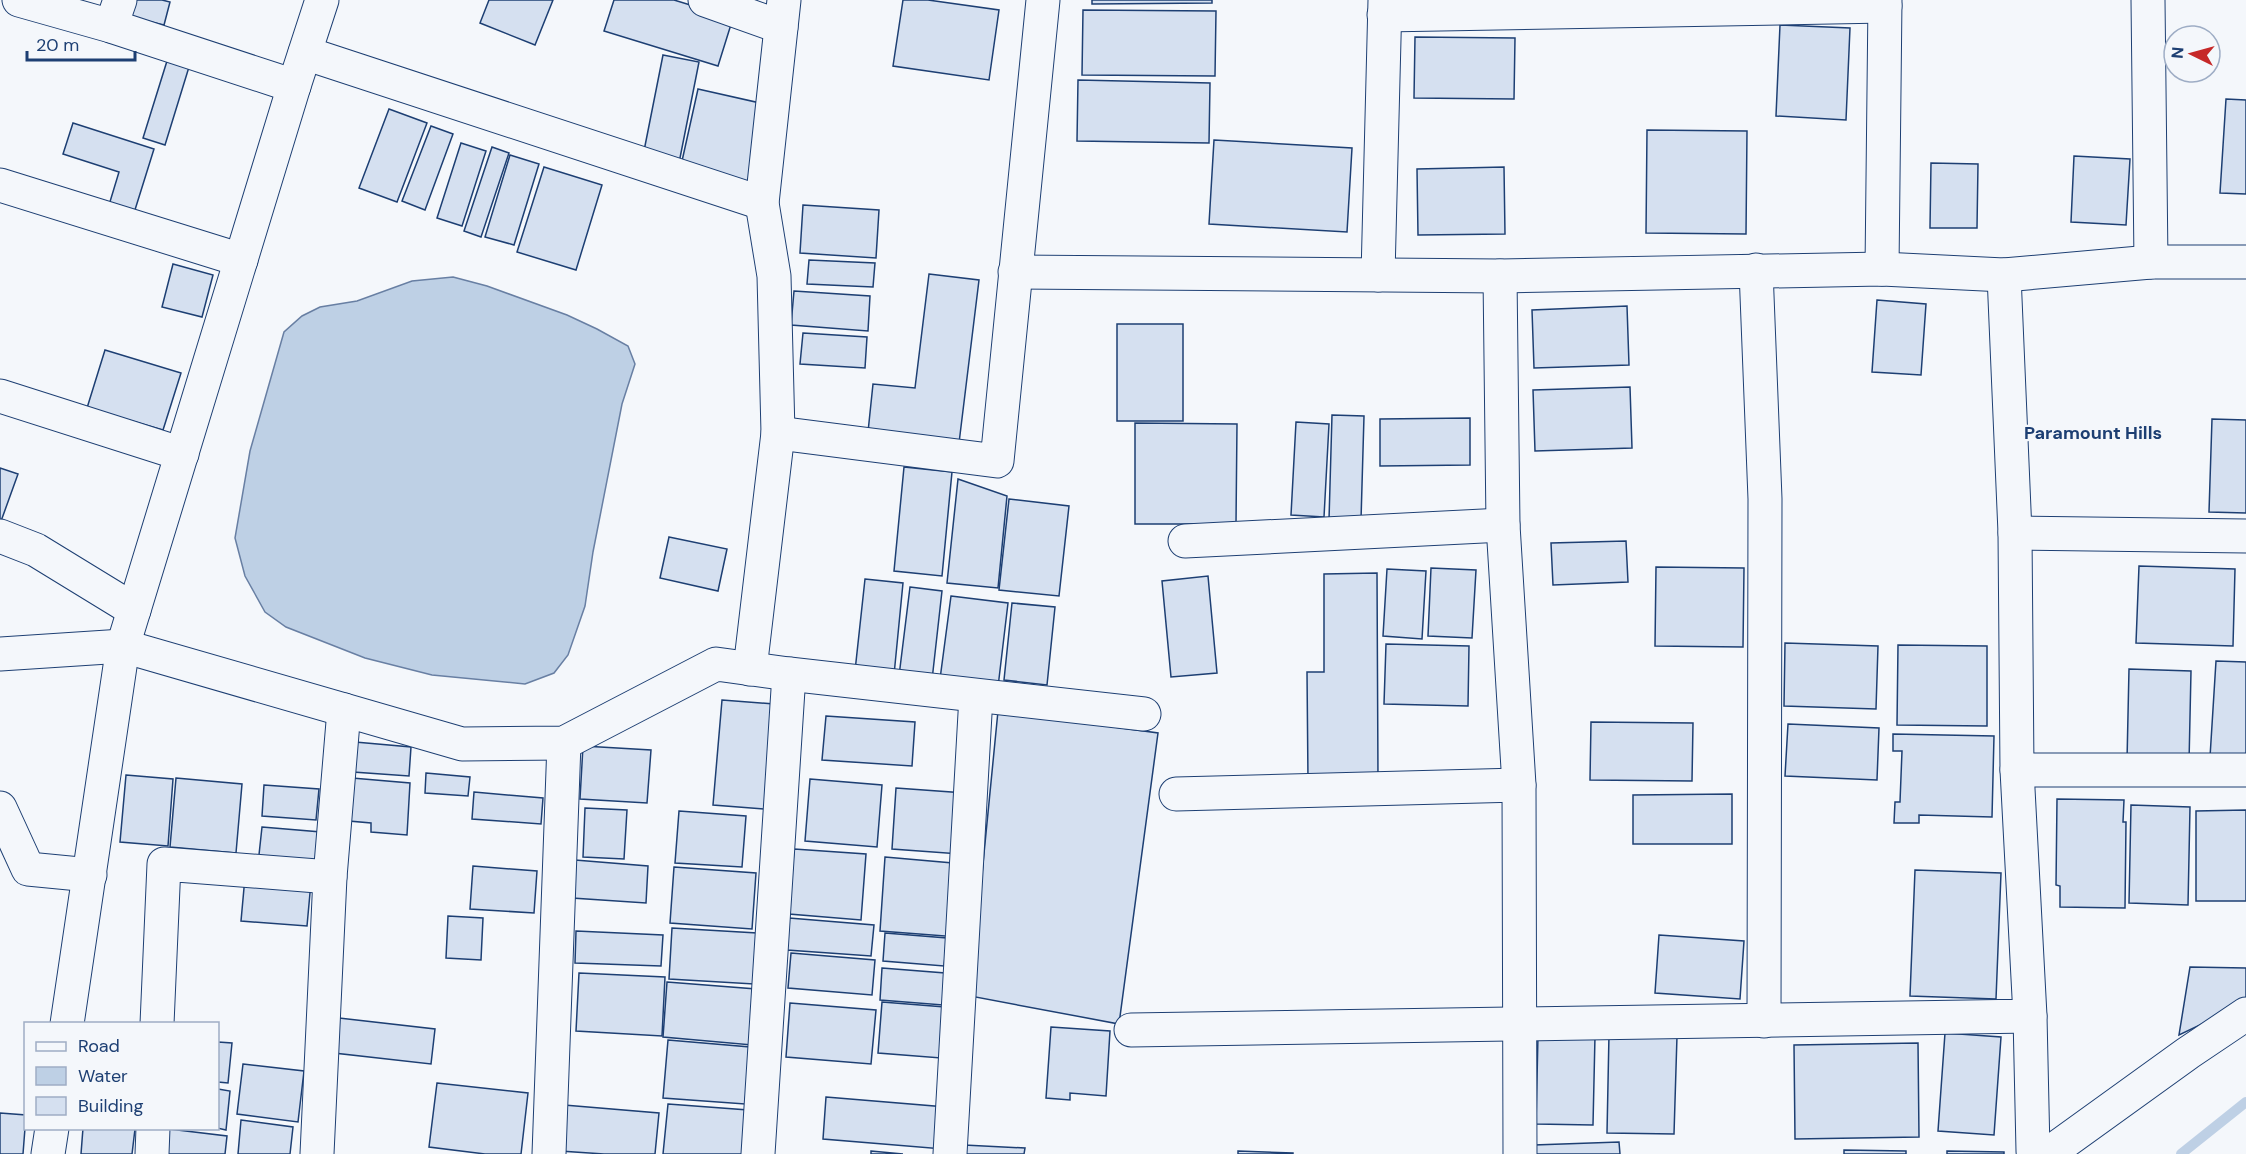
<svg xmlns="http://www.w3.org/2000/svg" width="2246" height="1154" font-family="'DM Sans',sans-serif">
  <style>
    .water { fill: #bed0e5; stroke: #687fa3; stroke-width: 1.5 }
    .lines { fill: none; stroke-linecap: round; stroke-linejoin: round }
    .stream { stroke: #bed0e5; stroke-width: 10 }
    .building { fill: #d5e0f0; stroke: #1d3f73; stroke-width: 1.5 }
    .minor-casing { stroke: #1d3f73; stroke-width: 35 }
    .minor { stroke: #f4f7fb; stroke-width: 33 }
    .labels { text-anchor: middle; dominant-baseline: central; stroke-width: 4.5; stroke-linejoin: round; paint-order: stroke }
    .neighbourhood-label { font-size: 18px; font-weight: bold; fill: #1d3f73; stroke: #f4f7fb }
  </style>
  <rect width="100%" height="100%" fill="#f4f7fb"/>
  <polygon class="water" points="453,277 487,286 567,315 597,329 628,346 635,364 622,404 593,552 585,606 568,655 554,673 525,684 432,675 365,658 286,627 265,612 245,576 235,538 250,451 284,332 302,316 320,307 357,301 412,281"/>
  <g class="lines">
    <polyline class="stream" points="2181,1154 2246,1102"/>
  </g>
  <g class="building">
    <polygon points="130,0 162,0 170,2 164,25 126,16"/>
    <polygon points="489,0 553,0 535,45 480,23"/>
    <polygon points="614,0 674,0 733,18 718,66 604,31"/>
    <polygon points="903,0 928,0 999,10 989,80 893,66"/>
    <polygon points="1092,0 1212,0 1212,3 1092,4"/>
    <polygon points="1083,10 1216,11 1215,76 1082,75"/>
    <polygon points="1780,25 1850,28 1846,120 1776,116"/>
    <polygon points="1415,37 1515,38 1514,99 1414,98"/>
    <polygon points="663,55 699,62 678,168 642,161"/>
    <polygon points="167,61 189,67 165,145 143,138"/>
    <polygon points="1078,80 1210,83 1209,143 1077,141"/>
    <polygon points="698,89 769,105 751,186 680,170"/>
    <polygon points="2226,99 2246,100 2246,194 2220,193"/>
    <polygon points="389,109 427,123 397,202 359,188"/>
    <polygon points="73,123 154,149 134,213 109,205 119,172 63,154"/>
    <polygon points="431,126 453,134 425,210 402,201"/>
    <polygon points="1647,130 1747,131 1746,234 1646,233"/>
    <polygon points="1214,140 1352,148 1347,232 1209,224"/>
    <polygon points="461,143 486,151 462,226 437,218"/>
    <polygon points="492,147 509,153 481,237 464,231"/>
    <polygon points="510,155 539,164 514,245 485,237"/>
    <polygon points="2074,156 2130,159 2126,225 2071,222"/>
    <polygon points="1931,163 1978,164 1977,228 1930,228"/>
    <polygon points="544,167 602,185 576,270 517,252"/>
    <polygon points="1504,167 1505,234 1418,235 1417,169"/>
    <polygon points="803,205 879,210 876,258 800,253"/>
    <polygon points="809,260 875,263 873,287 807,284"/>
    <polygon points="173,264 213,275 202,317 162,307"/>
    <polygon points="929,274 979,280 959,443 868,432 873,384 915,388"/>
    <polygon points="794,291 870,296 868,331 791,325"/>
    <polygon points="1877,300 1926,304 1921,375 1872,372"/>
    <polygon points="1627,306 1629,365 1534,368 1532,310"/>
    <rect x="1117" y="324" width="66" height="97"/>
    <polygon points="803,333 867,337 865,368 800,364"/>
    <polygon points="105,350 181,373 163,430 87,408"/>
    <polygon points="1630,387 1632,448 1535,451 1533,390"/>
    <polygon points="1332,415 1364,416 1361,520 1329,520"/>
    <polygon points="1470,418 1470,465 1380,466 1380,419"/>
    <polygon points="2212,419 2246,420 2246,513 2209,512"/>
    <polygon points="1296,422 1329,424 1324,517 1291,515"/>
    <polygon points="1135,423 1237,424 1236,524 1135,524"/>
    <polygon points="904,467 952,472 942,576 894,571"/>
    <polygon points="0,468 18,474 0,524"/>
    <polygon points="958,479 1007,496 998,588 947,583"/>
    <polygon points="1009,499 1069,506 1059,596 999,590"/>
    <polygon points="669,537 727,549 718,591 660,578"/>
    <polygon points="1626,541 1628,582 1553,585 1551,543"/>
    <polygon points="2139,566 2235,569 2233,646 2136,643"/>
    <polygon points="1656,567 1744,568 1743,647 1655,646"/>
    <polygon points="1431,568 1476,570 1472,638 1428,636"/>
    <polygon points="1387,569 1426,571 1422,639 1383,636"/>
    <polygon points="1377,573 1378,780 1308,781 1307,672 1324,672 1324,574"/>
    <polygon points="1208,576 1217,673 1171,677 1162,581"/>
    <polygon points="865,579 903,583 894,675 855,671"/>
    <polygon points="910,587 942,591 932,680 899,676"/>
    <polygon points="951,596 1008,603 998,687 940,679"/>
    <polygon points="1012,603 1055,607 1047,685 1004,680"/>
    <polygon points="1785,643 1878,646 1876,709 1784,706"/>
    <polygon points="1386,644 1469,646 1468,706 1384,704"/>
    <polygon points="1898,645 1987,646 1987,726 1897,725"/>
    <polygon points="2216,661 2246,662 2246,759 2210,757"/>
    <polygon points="2129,669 2191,671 2189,763 2127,761"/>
    <polygon points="722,700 774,704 765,809 713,805"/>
    <polygon points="998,711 1158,733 1119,1024 970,996"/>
    <polygon points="826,716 915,722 912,766 822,760"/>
    <polygon points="1591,722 1693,723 1692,781 1590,780"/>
    <polygon points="1788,724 1879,728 1877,780 1785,776"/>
    <polygon points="1893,734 1994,736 1992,817 1919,815 1919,823 1894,823 1895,802 1900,802 1902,751 1893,751"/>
    <polygon points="355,742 411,747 409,776 353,772"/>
    <polygon points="583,746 651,750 647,803 580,799"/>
    <polygon points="426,773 470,777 468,796 425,793"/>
    <polygon points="126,775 173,779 168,846 120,842"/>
    <polygon points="176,778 242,784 236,853 170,847"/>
    <polygon points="352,778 410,783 407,835 371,832 371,823 349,821"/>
    <polygon points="810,779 882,785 877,847 805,841"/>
    <polygon points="264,785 319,789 316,820 262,816"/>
    <polygon points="896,788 965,793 960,854 892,849"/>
    <polygon points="474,792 543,798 541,824 472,819"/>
    <polygon points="1732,794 1732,844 1633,844 1633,795"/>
    <polygon points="2057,799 2124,800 2123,822 2126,822 2125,908 2060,907 2060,886 2056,885"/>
    <polygon points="2131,805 2190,807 2188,905 2129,903"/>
    <polygon points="585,808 627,810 624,859 583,857"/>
    <polygon points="2246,810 2246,901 2196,901 2196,811"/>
    <polygon points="679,811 746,816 742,867 675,863"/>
    <polygon points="262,827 321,832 318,869 258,864"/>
    <polygon points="794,849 866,854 861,920 789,914"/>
    <polygon points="885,857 964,864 958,937 880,931"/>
    <polygon points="575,860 648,866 646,903 572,898"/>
    <polygon points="473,866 537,871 534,913 470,909"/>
    <polygon points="674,867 756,873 752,929 670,923"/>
    <polygon points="1915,870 2001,873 1996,999 1910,996"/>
    <polygon points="245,877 311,882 307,926 241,921"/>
    <polygon points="448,916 483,918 481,960 446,958"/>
    <polygon points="789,918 874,925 871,956 787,950"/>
    <polygon points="672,928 757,933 754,984 669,979"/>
    <polygon points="576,931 663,935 661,966 575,963"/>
    <polygon points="885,933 947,938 944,966 883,961"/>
    <polygon points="1659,935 1744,941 1740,999 1655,993"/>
    <polygon points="791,953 875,960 872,995 788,988"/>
    <polygon points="2190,967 2246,968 2246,1003 2179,1035"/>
    <polygon points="882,968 945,973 943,1005 880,1000"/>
    <polygon points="579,973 665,977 662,1036 576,1031"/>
    <polygon points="667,982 756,989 752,1045 663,1037"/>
    <polygon points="882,1002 945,1007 941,1058 878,1053"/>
    <polygon points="790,1003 876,1010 871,1064 786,1057"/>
    <polygon points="339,1018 435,1029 431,1064 334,1053"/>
    <polygon points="1051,1027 1110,1031 1106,1096 1070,1093 1070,1100 1046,1098"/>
    <polygon points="1945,1033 2001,1037 1994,1135 1938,1131"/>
    <polygon points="1609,1034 1677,1036 1674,1134 1607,1133"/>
    <polygon points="1538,1035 1595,1036 1593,1125 1536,1124"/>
    <polygon points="668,1040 750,1047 745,1104 663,1098"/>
    <polygon points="218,1042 232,1043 228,1083 218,1082"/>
    <polygon points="1918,1043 1919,1137 1795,1139 1794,1045"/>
    <polygon points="243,1064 304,1071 298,1122 237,1114"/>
    <polygon points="437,1083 528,1093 521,1154 485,1154 429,1147"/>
    <polygon points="218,1089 230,1091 226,1130 217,1128"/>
    <polygon points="826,1097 946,1107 943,1149 823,1139"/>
    <polygon points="668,1104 748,1110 745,1154 663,1154"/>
    <polygon points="564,1105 659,1113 655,1154 604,1154 560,1151"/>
    <polygon points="0,1113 26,1115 23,1154 0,1154"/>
    <polygon points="241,1120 293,1127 290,1154 238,1154"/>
    <polygon points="83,1128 135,1129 132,1154 81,1154"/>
    <polygon points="169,1129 227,1136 225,1154 166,1154"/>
    <polygon points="1619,1142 1620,1154 1535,1154 1534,1145"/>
    <polygon points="964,1145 1025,1148 1024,1154 964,1154"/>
    <polygon points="1844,1150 1906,1151 1906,1154 1844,1154"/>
    <polygon points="871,1151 903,1154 871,1154"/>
    <polygon points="1238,1151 1293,1153 1293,1154 1238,1154"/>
    <polygon points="1947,1151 2004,1152 2004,1154 1947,1154"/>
  </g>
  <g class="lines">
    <defs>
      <g id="minor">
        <polyline points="19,0 111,26 294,86"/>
        <polyline points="705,0 781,27"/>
        <polyline points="2148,0 2151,262"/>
        <polyline points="1384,15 1885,6"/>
        <polyline points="111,26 120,0"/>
        <polyline points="305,53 762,203"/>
        <polyline points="0,185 241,260"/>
        <polyline points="1882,269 1885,0"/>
        <polyline points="1756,270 1765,499 1764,1021"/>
        <polyline points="1015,272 1500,276 1882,269 2004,275 2151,262 2246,262"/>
        <polyline points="1378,275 1385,0"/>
        <polyline points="1500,276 1503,525 1519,785 1520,1154"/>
        <polyline points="0,396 182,454"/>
        <polyline points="778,433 997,461 1043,0"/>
        <polyline points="2015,533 2246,536"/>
        <polyline points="0,536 36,550 134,610"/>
        <polyline points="1185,541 1503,525"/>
        <polyline points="0,654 123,646 462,744 564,743 716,664 789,674 1144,714"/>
        <polyline points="750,669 778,433 774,276 762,203 784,0"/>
        <polyline points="2017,770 2246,770"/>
        <polyline points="1176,794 1519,785"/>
        <polyline points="0,808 28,869 90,875"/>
        <polyline points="2030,1016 2033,1151 2037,1154"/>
        <polyline points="67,1024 123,646 294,86 322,0"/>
        <polyline points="157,1024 164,864 330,877"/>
        <polyline points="1131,1030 2030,1016 2017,770 2015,533 2004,275"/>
        <polyline points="48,1154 52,1128"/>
        <polyline points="152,1154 153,1128"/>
        <polyline points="317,1154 330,877 344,710"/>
        <polyline points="549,1154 564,743"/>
        <polyline points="758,1154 789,674"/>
        <polyline points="950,1154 976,696"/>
        <polyline points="2048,1154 2188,1053 2246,1014"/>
      </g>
    </defs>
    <use href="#minor" class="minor-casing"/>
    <use href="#minor" class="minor"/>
  </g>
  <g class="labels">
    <g class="neighbourhood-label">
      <text x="2093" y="433">Paramount Hills</text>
    </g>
  </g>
  <rect x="24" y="1022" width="195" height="108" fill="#f4f7fb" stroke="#9eadc5" stroke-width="1.5"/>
  <rect x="36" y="1042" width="30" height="9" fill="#f4f7fb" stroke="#9eadc5" stroke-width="1.5"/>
  <text x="78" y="1052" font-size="18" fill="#1d3f73">Road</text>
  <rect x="36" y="1067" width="30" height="18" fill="#bed0e5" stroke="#9eadc5" stroke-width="1.5"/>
  <text x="78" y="1082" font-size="18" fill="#1d3f73">Water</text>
  <rect x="36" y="1097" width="30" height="18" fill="#d5e0f0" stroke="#9eadc5" stroke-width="1.5"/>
  <text x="78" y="1112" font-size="18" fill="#1d3f73">Building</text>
  <g transform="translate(2192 54) rotate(275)"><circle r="28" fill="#f4f7fb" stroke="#9eadc5" stroke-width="1.5"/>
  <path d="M0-4.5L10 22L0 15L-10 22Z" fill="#c62828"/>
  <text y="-9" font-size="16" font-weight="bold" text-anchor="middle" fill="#1d3f73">N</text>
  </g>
  <path d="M27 51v9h108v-9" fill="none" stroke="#1d3f73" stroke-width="3"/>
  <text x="36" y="51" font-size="18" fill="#1d3f73" stroke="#f4f7fb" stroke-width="4.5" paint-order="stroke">20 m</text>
</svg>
